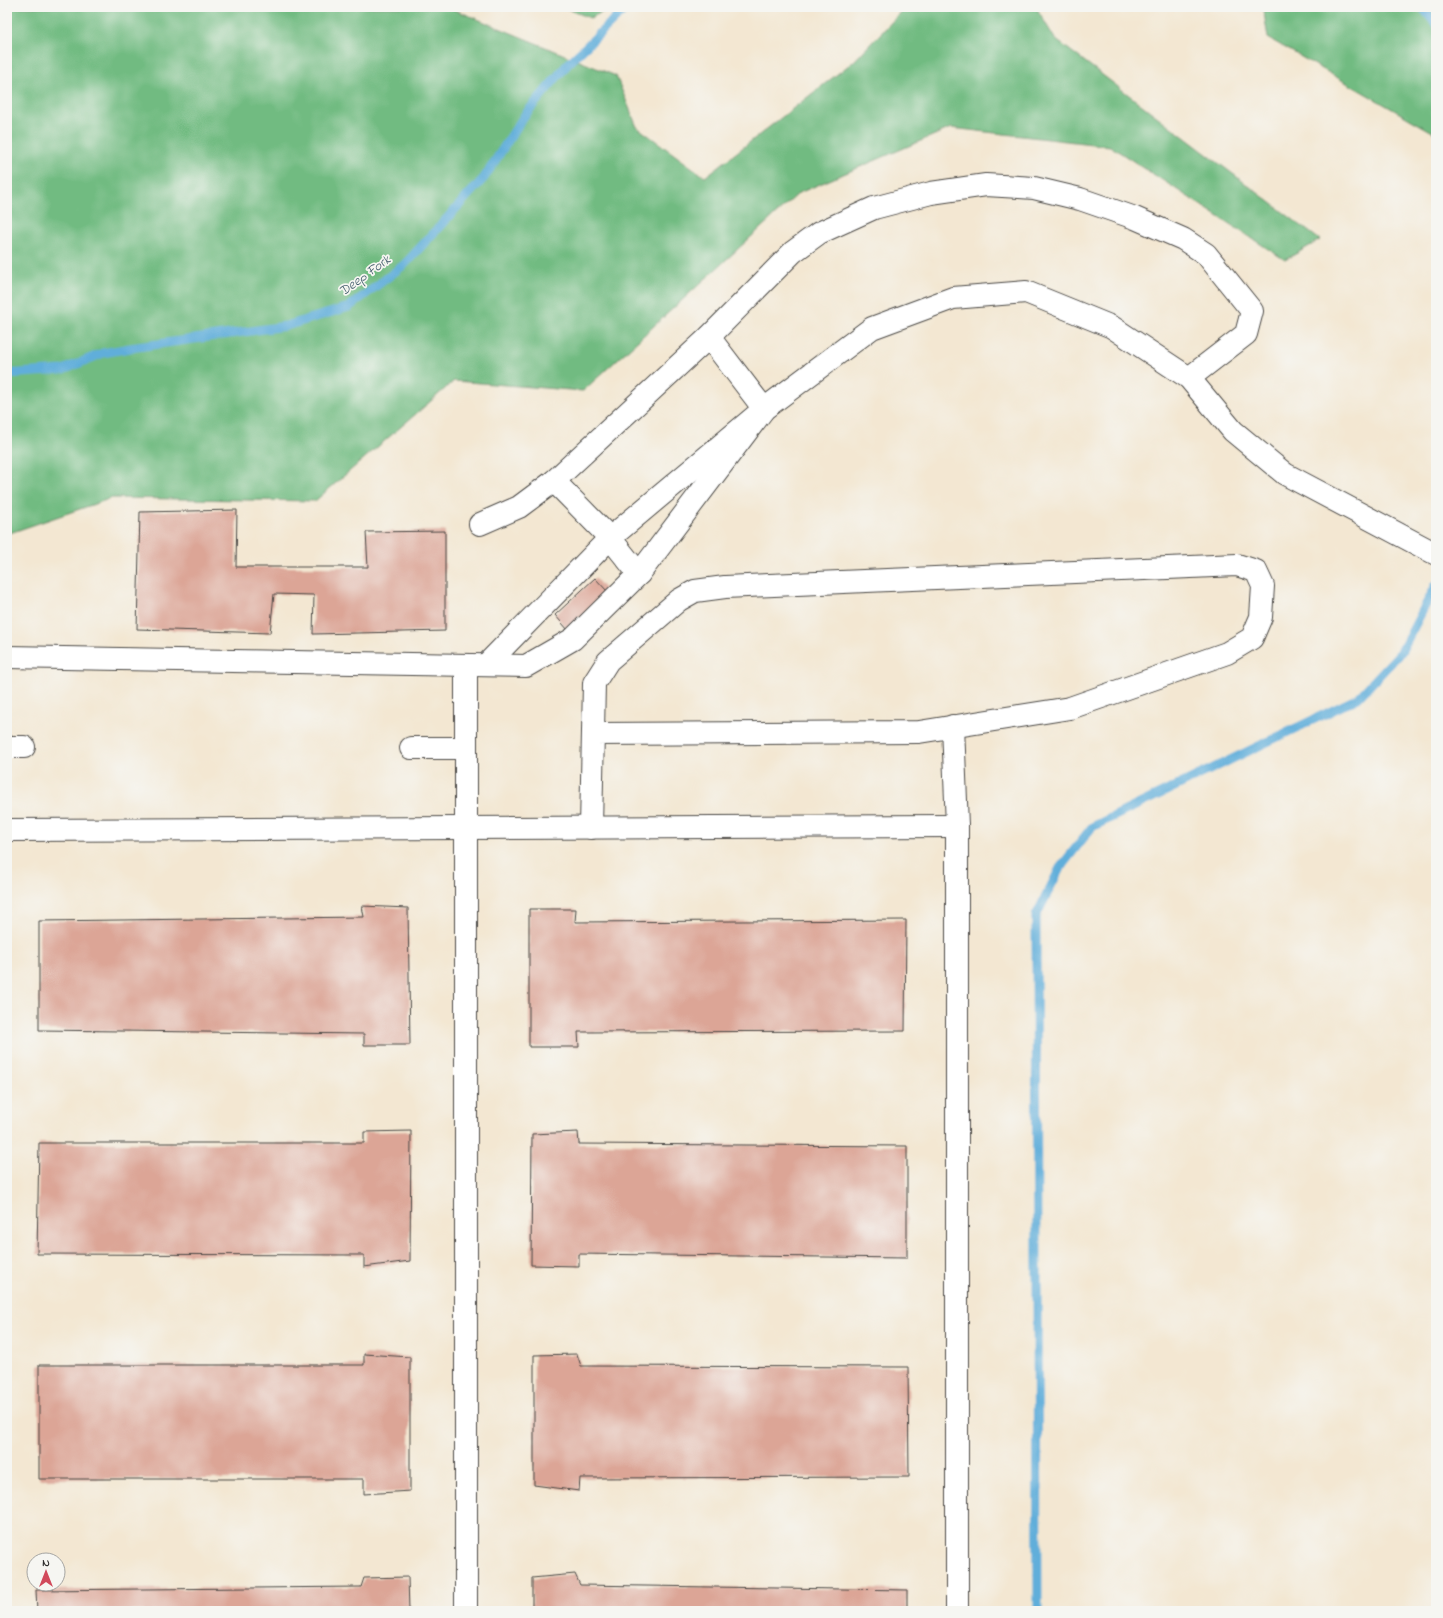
<svg xmlns="http://www.w3.org/2000/svg" width="1443" height="1618" font-family="'Indie Flower',sans-serif">
  <style>
    .forest { fill: #71bb81; stroke: #4e7356 }
    .lines { fill: none; stroke-linecap: round; stroke-linejoin: round }
    .stream { stroke: #61aeda; stroke-width: 9 }
    .building { fill: #dca596 }
    .minor-casing { stroke: #494744; stroke-width: 24 }
    .minor { stroke: #fff; stroke-width: 22 }
    .labels { text-anchor: middle; dominant-baseline: central; stroke-width: 3.5; stroke-linejoin: round; paint-order: stroke }
    .water-label { font-size: 14px; font-style: italic; fill: #3e5968; stroke: #f6f6f2 }
  </style>
  <rect width="100%" height="100%" fill="#f6f6f2"/>
  <filter id="ink" filterUnits="userSpaceOnUse"><feTurbulence type="fractalNoise" baseFrequency=".025" numOctaves="2"/><feDisplacementMap in="SourceGraphic" scale="8" xChannelSelector="R" yChannelSelector="G"/><feConvolveMatrix kernelMatrix="1 2 1 2 8 2 1 2 1" color-interpolation-filters="sRGB"/></filter>
  <filter id="wash" filterUnits="userSpaceOnUse"><feTurbulence type="fractalNoise" baseFrequency=".012" numOctaves="4" result="noise"/><feDisplacementMap in="SourceGraphic" scale="16" xChannelSelector="R" yChannelSelector="G"/><feGaussianBlur stdDeviation="0.9" result="paint"/><feColorMatrix in="noise" values="0 0 0 0 0 0 0 0 0 0 0 0 0 0 0 0 0 1.4 0 .05"/><feComposite in="paint" operator="in"/></filter>
  <g filter="url(#wash)">
    <rect width="100%" height="100%" fill="#f3e7d2"/>
    <g class="forest">
      <polygon points="7,7 448,7 616,76 637,127 705,177 854,61 906,7 1036,7 1055,39 1320,240 1285,260 1110,146 951,128 799,193 583,391 454,381 315,501 112,498 7,534"/>
      <polygon points="563,7 613,7 590,18"/>
      <polygon points="1263,7 1436,7 1436,134 1268,38"/>
    </g>
    <g class="lines">
      <g class="stream">
        <polyline points="1422,7 1436,24"/>
        <polyline points="7,374 63,370 103,353 130,348 286,326 349,307 405,264 484,178 524,116 567,65 627,7"/>
        <polyline points="1038,1611 1036,916 1060,868 1092,827 1358,698 1401,652 1436,585"/>
      </g>
    </g>
    <g id="blocks">
      <g class="building">
        <polygon points="237,510 236,567 368,567 366,532 445,531 445,631 313,634 314,595 274,594 270,633 137,629 140,512"/>
        <polygon points="595,578 608,592 568,630 555,615"/>
        <polygon points="362,906 408,908 410,1045 364,1045 364,1034 39,1030 39,921 364,917"/>
        <polygon points="529,909 576,909 575,922 906,920 905,1031 578,1032 579,1047 529,1047"/>
        <polygon points="411,1131 410,1261 364,1267 364,1255 37,1254 39,1143 364,1143 364,1132"/>
        <polygon points="578,1132 579,1144 907,1146 907,1258 579,1254 579,1266 531,1265 532,1134"/>
        <polygon points="364,1354 410,1357 410,1491 364,1494 364,1479 39,1479 39,1365 364,1365"/>
        <polygon points="577,1354 581,1366 908,1367 909,1477 580,1478 579,1491 534,1485 534,1355"/>
        <polygon points="575,1574 580,1585 907,1590 907,1611 532,1611 532,1578"/>
        <polygon points="408,1577 409,1611 37,1611 36,1590 361,1587 364,1578"/>
      </g>
    </g>
  </g>
  <g filter="url(#ink)">
    <use href="#blocks" fill-opacity="0" stroke="#494744" stroke-width="1"/>
    <g class="lines">
      <defs>
        <g id="minor">
          <polyline points="554,481 610,538 639,574"/>
          <polyline points="480,524 519,507 554,481 709,337 793,252 819,233 874,208 931,193 986,185 1034,188 1080,199 1135,218 1183,239 1206,254 1252,311 1246,334 1189,378"/>
          <polyline points="7,657 526,666 573,639 639,574 764,409 872,328 953,298 1026,292 1112,327 1189,378 1233,431 1285,474 1436,554"/>
          <polyline points="486,665 610,538 764,409 709,337"/>
          <polyline points="953,726 957,826 957,1611"/>
          <polyline points="7,747 24,747"/>
          <polyline points="411,748 466,748"/>
          <polyline points="591,828 594,683 608,661 679,600 695,591 725,587 1237,565 1256,571 1263,586 1261,617 1252,638 1227,653 1070,708 919,732 593,734"/>
          <polyline points="7,830 957,826"/>
          <polyline points="466,1611 466,665"/>
        </g>
      </defs>
      <use href="#minor" class="minor-casing"/>
      <use href="#minor" class="minor"/>
    </g>
  </g>
  <g class="labels">
    <g class="water-label">
      <text transform="translate(365 276) rotate(-36)">Deep Fork</text>
    </g>
  </g>
  <rect width="1443" height="1618" fill="none" stroke="#f6f6f2" stroke-width="24"/>
  <g transform="translate(46 1572)"><circle r="19" fill="#f6f6f2" stroke="#a5a5a2"/>
  <path d="M0-3L7 15L0 10L-7 15Z" fill="#d1495b"/>
  <text y="-6" font-size="11" font-weight="bold" text-anchor="middle" fill="#2b2b2b">N</text>
  </g>
</svg>
